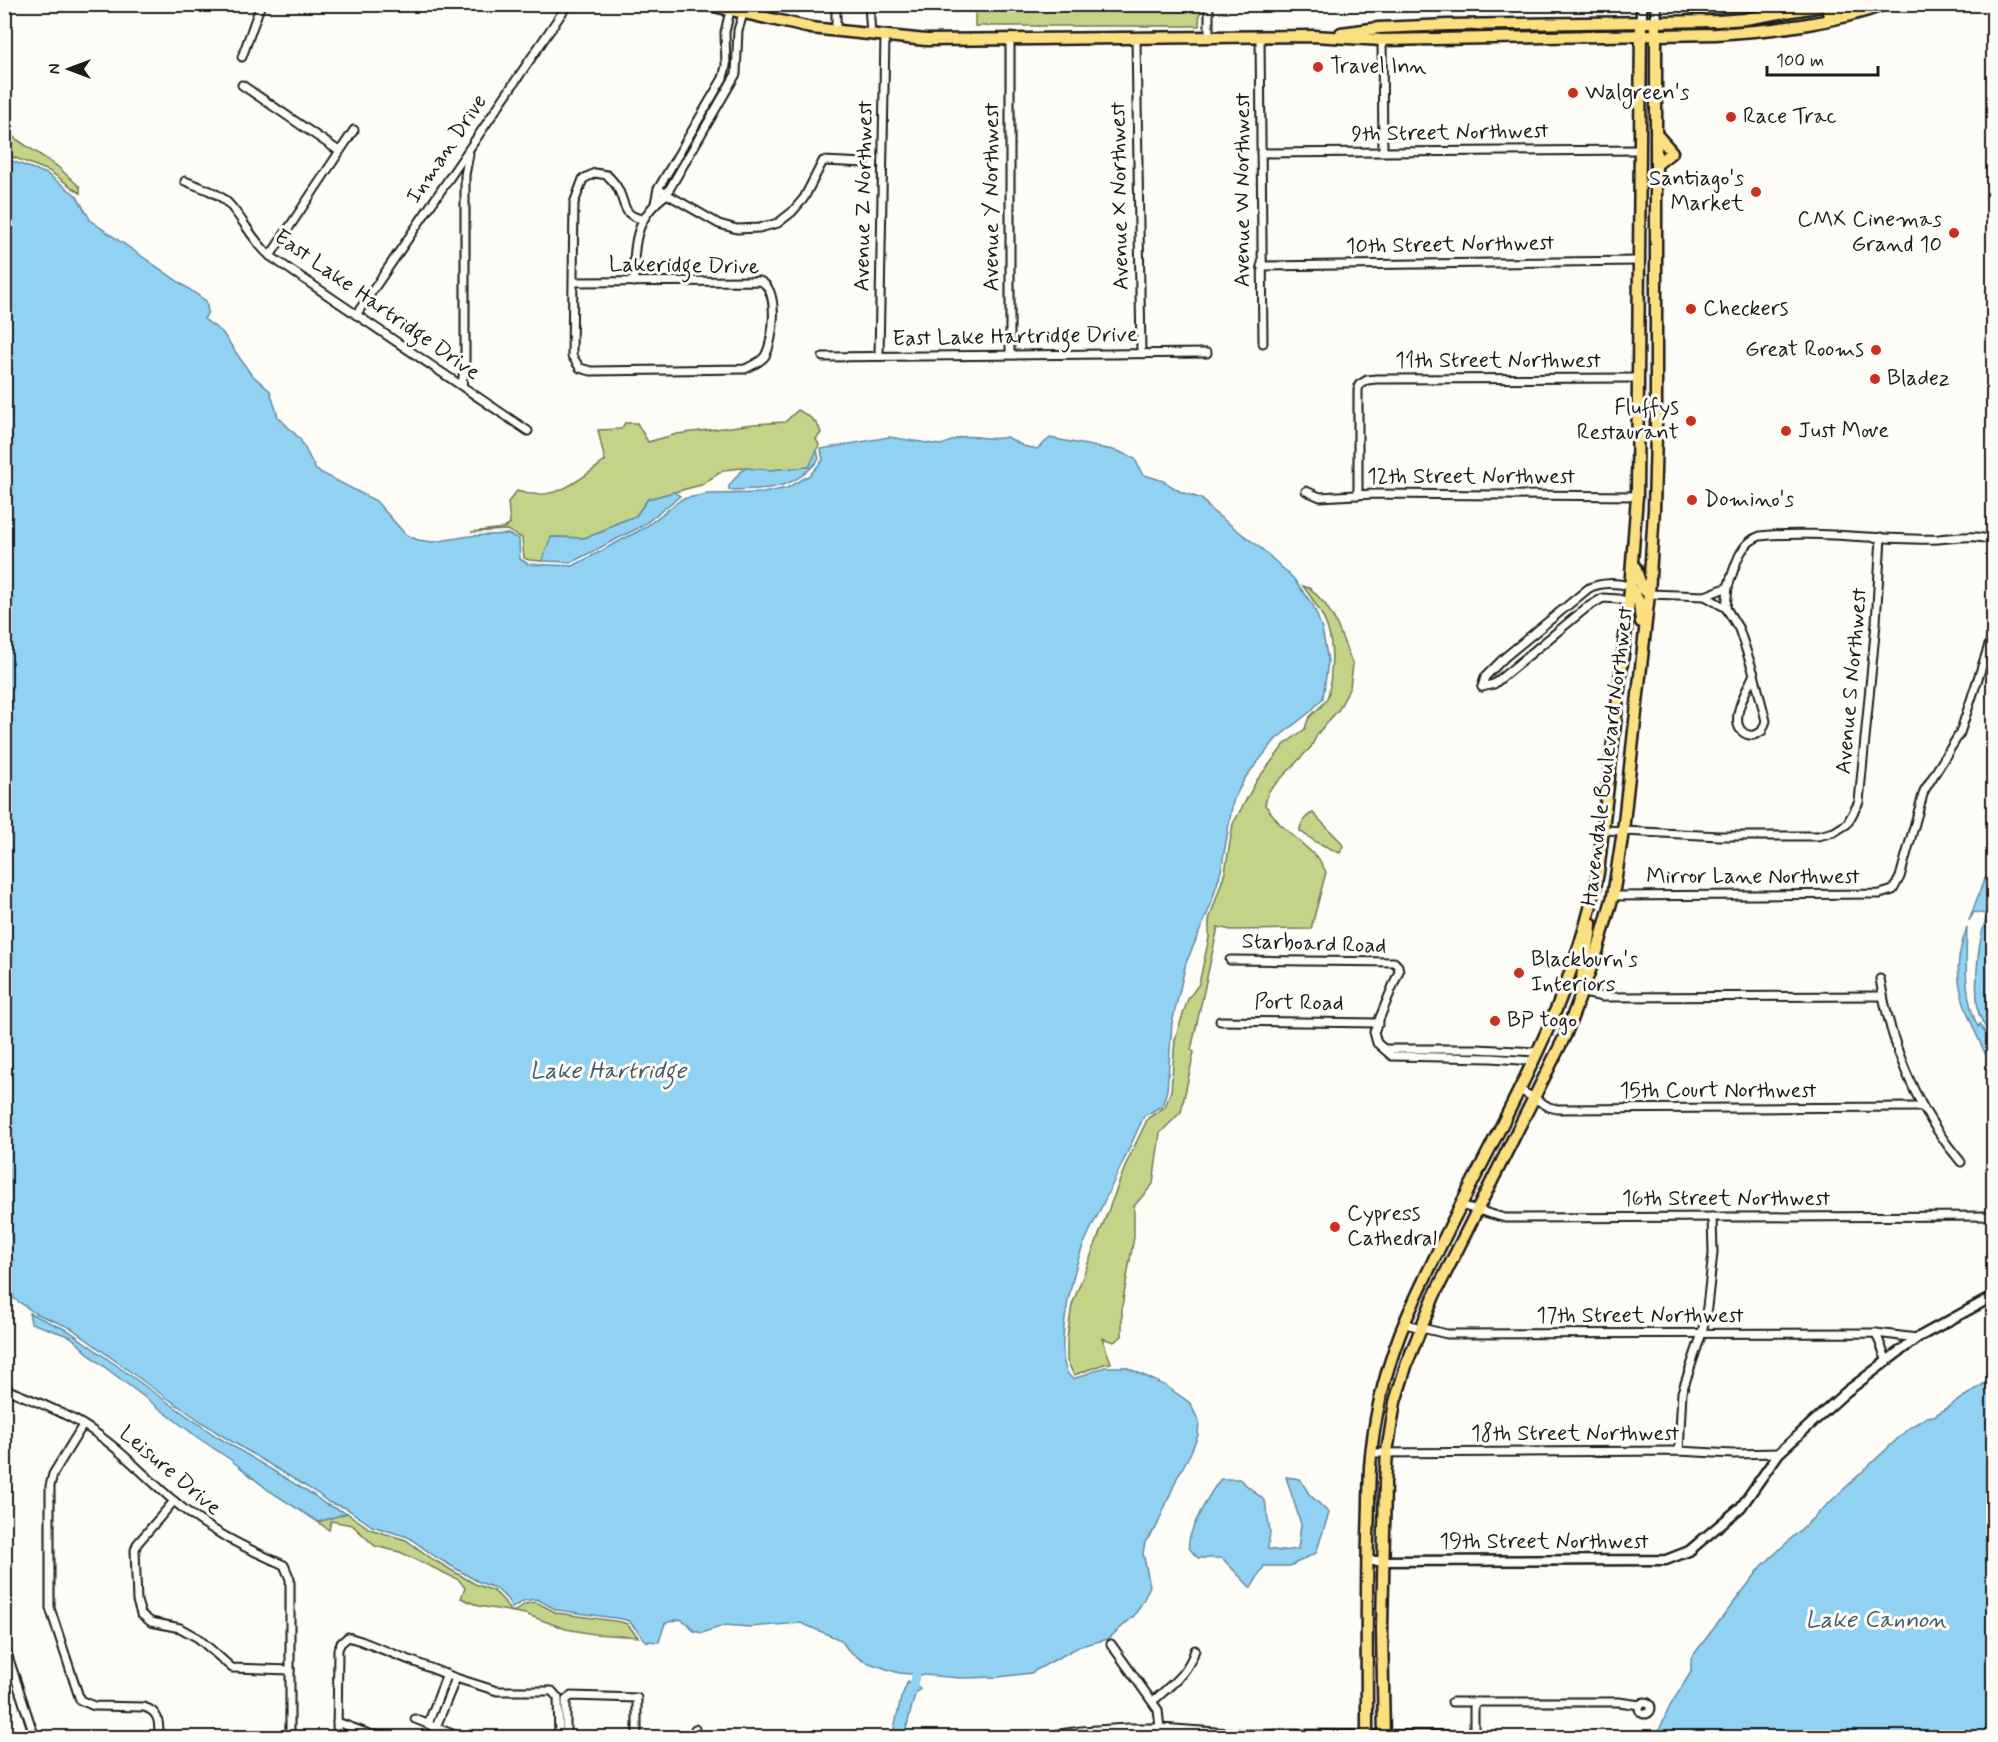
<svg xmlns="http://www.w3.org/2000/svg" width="1998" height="1742" font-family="Mynerve,sans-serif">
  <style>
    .green { fill: #c3d488; stroke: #707852; stroke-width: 1.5 }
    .water { fill: #91d2f3; stroke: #62899d; stroke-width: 1.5 }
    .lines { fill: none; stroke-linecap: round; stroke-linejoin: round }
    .canal { stroke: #91d2f3; stroke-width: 8 }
    .minor-casing { stroke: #1c1c1c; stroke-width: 11 }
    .tertiary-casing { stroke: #1c1c1c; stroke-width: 13 }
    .secondary-casing { stroke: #1c1c1c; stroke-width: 14 }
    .primary-casing { stroke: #1c1c1c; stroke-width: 15 }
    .trunk-casing { stroke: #1c1c1c; stroke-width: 15 }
    .minor { stroke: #fdfcf7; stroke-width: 7 }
    .tertiary { stroke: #fdfcf7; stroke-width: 8 }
    .secondary { stroke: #fdfcf7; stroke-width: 9 }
    .primary { stroke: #fce080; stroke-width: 10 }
    .trunk { stroke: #fce080; stroke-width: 10 }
    .poi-dot { fill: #c8321e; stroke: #fdfcf7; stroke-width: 2 }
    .labels { text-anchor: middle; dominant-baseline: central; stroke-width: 6; stroke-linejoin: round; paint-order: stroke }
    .poi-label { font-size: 22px; fill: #1c1c1c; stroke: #fdfcf7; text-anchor: start }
    .street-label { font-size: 22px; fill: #1c1c1c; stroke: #fdfcf7 }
    .water-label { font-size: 24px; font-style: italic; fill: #455c67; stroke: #fdfcf7 }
  </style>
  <rect width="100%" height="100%" fill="#fdfcf7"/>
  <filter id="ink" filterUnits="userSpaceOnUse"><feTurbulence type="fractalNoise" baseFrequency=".0167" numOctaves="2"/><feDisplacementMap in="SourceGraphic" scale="12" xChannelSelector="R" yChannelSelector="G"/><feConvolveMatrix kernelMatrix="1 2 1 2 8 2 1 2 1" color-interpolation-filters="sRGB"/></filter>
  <g filter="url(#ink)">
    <g class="green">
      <polygon points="975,5 1200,5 1199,26 975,26"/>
      <path d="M1671,5h115c-27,5 -71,11 -98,8 -7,-1 -12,-4 -17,-8z"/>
      <polygon points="4,131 57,166 80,187 80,193 49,171 5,154"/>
      <polygon points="1992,409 1994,409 1994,459 1990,460 1988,414"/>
      <path d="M798,410c10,6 20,11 23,23l-5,6 3,6 -9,22 -40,3 -28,-2 -18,2 -23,15 -53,14 -12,17 -21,8 -13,8 -18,6 -32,-1 -10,24 -13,-1 -5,-2 -2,-20 -15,-8 -36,2 33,-4 6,-4 -2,-22 9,-11c36,12 60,-9 88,-30l-7,-31 23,-1 4,-6h12l11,19 29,-8 77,-10 31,-2z"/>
      <path d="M1303,586l8,3 14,15 10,16 18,45 -3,22 -11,22 -21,24 -7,14 -43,45 -3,13 15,19 39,35 7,13 -15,57 -80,1 -13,-3 -27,123 3,2 -13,60 -21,21 -7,51 -19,22v31l-12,69v30l-8,6 -12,-4 9,25 -7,1 -30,11 -7,-14v-23l5,-33 55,-143 21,-44 17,-11 6,-16 4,-52 13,-40 11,-15 10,-46v-18l16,-48 8,-48 24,-44 28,-36 20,-15c3,-17 13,-16 21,-29 5,-8 4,-19 5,-28 4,-37 -6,-57 -28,-86z"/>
      <path d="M1313,813l28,29 2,4 -3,7 -24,-11 -16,-11c0,-7 5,-15 13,-18z"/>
      <polygon points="347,1513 370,1529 406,1540 434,1560 475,1584 494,1591 504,1601 510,1611 515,1611 525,1604 536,1602 557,1613 621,1622 627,1624 638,1637 594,1634 566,1629 525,1614 479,1606 461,1598 465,1588 459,1580 400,1552 375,1546 352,1525 331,1521 329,1530 318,1522"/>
    </g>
    <g class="water">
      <path d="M4,158l43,16 29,21 15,26 115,80 2,11 -4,7 18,13 28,41 20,18 8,26 22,22 16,31 60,31 30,34 12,5 15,2 37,-6 38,-2 11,5 1,20 8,5 45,2 71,-38 38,-29 26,-5 55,-1 24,-5 23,-13 13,-15 -2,-11 68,-12 51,8c7,-1 12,-5 18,-7 16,-5 32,4 49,-1l16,9 14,3 13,-11 68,13 17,8 7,15 21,7 18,11 21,7 9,11 52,40 30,28 20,27 9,24 6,32 -5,37 -13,14 -34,27 -31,39 -12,23 -12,70 -11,36 -24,56 -14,60 -5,67 -5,16 -18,10c-14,31 -28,61 -43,92 -7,15 -16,31 -21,46 -8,23 -30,111 -7,125l32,-12h21l40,19 24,17 9,19 -1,13 -7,17 -14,26 -21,50 -11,14 -2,11 7,33 -7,15 -9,15 -26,23 -28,7 -49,27 -32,4 -38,1 -62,-5 -36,-12 -15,-11 -7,-10 -40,-17 -52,4 -23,-2 -24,8 -8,-2 -7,-8 -7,-4 -15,4 -6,19 -13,-1 -17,-20 -7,-2 -65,-9 -20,-11 -14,2 -11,7 -5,-9 -10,-10 -20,-8 -41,-24 -28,-20 -36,-11 -26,-18 -18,-6 -11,-9 -99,-60 -67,-46 -80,-59 -36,-15 -30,-21z"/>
      <path d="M817,450l2,9c-26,32 -52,30 -90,31v-4l11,-14 6,-4 24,2 39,-3z"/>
      <polygon points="674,492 680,496 642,526 572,562 542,561 551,537 584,538 602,532 615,524 636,516 648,499"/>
      <polygon points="1993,864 1993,895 1985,914 1974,912 1969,921 1982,885"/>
      <path d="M1993,902v137c-5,-7 -13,-20 -15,-29 -4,-31 0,-80 15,-108z"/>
      <path d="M1967,927c-1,32 -4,70 11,100l2,-3 8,14 5,6v27c-14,-34 -39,-73 -34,-112 1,-11 5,-22 8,-32z"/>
      <polygon points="29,1313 69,1331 149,1389 216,1436 315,1496 325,1504 347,1513 318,1522 268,1490 231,1460 197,1437 94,1359 71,1337 31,1323"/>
      <polygon points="1993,1378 1993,1737 1656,1737 1670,1706 1691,1672 1691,1658 1762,1566 1909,1428 1927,1417 1934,1416"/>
      <path d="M1286,1477l14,2 9,15 20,19 -13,40 -26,13h-26l-13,22 -29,-30h-24c-3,-3 -8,-8 -9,-11 -4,-11 24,-60 32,-68h18l26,22 5,30 -2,18 13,2 17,-2 3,-25z"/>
      <polygon points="908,1681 920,1689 915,1694 904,1737 892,1737 901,1698"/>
    </g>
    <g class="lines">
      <polyline class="canal" points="912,1692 916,1674"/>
      <defs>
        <g id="minor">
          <polyline points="869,4 871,35"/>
          <polyline points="836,31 836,4"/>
          <polyline points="1260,37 1263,343"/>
          <polyline points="1136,38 1141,353"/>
          <polyline points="1209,38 1209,4"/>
          <polyline points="1382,40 1383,151"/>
          <polyline points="242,57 261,4"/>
          <polyline points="242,85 339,151"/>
          <polyline points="1261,153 1639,150"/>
          <path d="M185,181c14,6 31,10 43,22 16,17 24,37 42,53l258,175"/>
          <polyline points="658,189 719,224 737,229 759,228 778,223 792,212 804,198 823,161 865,163"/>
          <polyline points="655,203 658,189 723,78 726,66 725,32 730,11"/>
          <polyline points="270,256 354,130"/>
          <polyline points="1261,266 1639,261"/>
          <path d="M573,282l187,-1c20,8 14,59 5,75 -4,6 -14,10 -20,13l-154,2 -11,-3 -8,-12 2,-153 9,-24 12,-6 12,2c3,3 7,7 10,12 9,15 4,29 26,32"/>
          <path d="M634,282c-1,-36 1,-65 32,-87l70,-121 2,-44 5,-16"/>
          <polyline points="356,315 568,4"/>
          <polyline points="1010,354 1010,40"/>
          <polyline points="879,356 885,37"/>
          <polyline points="823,357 1207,353"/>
          <polyline points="462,385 465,360 465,175 469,154"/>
          <polyline points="1306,491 1320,497 1373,494 1637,496"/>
          <polyline points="1358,495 1358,391 1359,385 1367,380 1376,379 1639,378"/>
          <path d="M1728,587l-2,21 13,21 15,45 12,47 -4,10c-5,4 -12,6 -18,2 -17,-11 4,-45 10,-59"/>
          <path d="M1649,594l56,2 23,-9c7,-20 11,-44 32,-51 60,-6 120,5 179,3 16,-1 40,-6 55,3"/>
          <polyline points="1705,596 1726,608"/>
          <path d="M1482,687l3,-10 20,-20 84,-69c14,-6 26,-5 41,-2"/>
          <polyline points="1482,687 1494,684 1586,608 1603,598 1618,599 1629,602"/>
          <polyline points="1605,830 1719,836 1818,836 1834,832 1847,824 1859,802 1876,623 1881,537"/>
          <polyline points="1613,896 1880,894 1893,890 1900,877 1924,791 1960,733 1994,630"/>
          <polyline points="1230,960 1394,962 1398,966 1399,971 1374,1032 1377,1043 1392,1056 1491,1058 1534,1061"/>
          <path d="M1880,979c11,68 36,130 81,183"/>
          <polyline points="1583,993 1603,997 1883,996"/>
          <polyline points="1220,1021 1379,1023"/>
          <polyline points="1384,1049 1477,1049 1538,1052"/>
          <polyline points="1520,1090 1549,1107 1557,1109 1922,1107"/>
          <polyline points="1460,1205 1505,1218 1994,1216"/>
          <polyline points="1405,1324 1447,1334 1876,1333 1917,1338"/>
          <polyline points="1876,1333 1886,1359"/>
          <path d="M8,1390c25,10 51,20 74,34 35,21 61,51 92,77 32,28 71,47 110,64l6,14v159"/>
          <path d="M83,1425l-30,49 -3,12v122l30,92 14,6 50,1c16,5 15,16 15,31"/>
          <polyline points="1679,1451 1682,1392 1702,1333 1707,1307 1713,1253 1712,1217"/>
          <polyline points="1371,1453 1679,1451 1733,1454 1779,1453"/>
          <polyline points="174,1501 137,1544 135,1550 137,1601 141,1614 151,1622 180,1628 198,1638 232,1668 290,1670"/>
          <polyline points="4,1644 35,1738"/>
          <polyline points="1111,1644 1158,1710 1161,1738"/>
          <path d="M1153,1701c18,-16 35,-28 42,-51"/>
          <circle cx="1645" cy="1708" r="6"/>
          <polyline points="1452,1702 1619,1702 1640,1705"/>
          <polyline points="415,1719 455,1735"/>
          <polyline points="337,1722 380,1738"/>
          <polyline points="428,1724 447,1674"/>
          <polyline points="436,1727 456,1678"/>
          <polyline points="337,1738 338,1649 341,1643 348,1637 361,1641 456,1678 497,1691 552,1691 558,1698 559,1738"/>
          <polyline points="566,1738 566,1700 571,1696 637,1698 637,1738"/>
          <polyline points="695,1738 695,1729"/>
          <polyline points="1031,1738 1081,1731 1128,1728 1161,1728 1243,1734 1474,1735"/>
          <polyline points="1474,1738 1474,1702"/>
        </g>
        <polyline id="tertiary" points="1367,1561 1666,1560 1689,1551 1741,1507 1779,1453 1846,1392 1917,1338 1994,1296"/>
        <g id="secondary">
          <polyline points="1656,4 1656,21"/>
          <polyline points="1641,22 1642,4"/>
        </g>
        <g id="primary">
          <polyline points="1657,135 1672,152 1657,164"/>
          <polyline points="1635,567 1642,588 1649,594"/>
          <polyline points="1630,586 1639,602 1641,622"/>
          <path d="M1583,990c-4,-23 8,-43 8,-67"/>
          <path d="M1367,1738c0,-68 -1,-135 1,-202 1,-23 1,-46 2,-69 3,-44 14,-91 30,-133 11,-28 25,-56 38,-83 60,-124 134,-242 160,-378l31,-271 8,-106 4,-474"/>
          <polyline points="1384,1738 1382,1629 1385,1483 1387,1452 1395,1402 1407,1363 1434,1296 1565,1036 1597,952 1613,896 1623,831 1649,594 1654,509 1656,434 1656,21"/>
        </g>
        <g id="trunk">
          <path d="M705,4l106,24 115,12 388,-4 68,4 334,-6c57,-4 116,-10 170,-30"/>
          <polyline points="1828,12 1850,4"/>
          <polyline points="1341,33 1379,28 1448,25 1718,21 1745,19 1833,4"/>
        </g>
      </defs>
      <use href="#minor" class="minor-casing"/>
      <use href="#tertiary" class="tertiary-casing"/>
      <use href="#secondary" class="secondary-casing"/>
      <use href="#primary" class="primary-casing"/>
      <use href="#trunk" class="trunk-casing"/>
      <use href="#minor" class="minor"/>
      <use href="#tertiary" class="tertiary"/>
      <use href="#secondary" class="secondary"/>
      <use href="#primary" class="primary"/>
      <use href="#trunk" class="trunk"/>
    </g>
  </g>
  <g class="poi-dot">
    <circle cx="1318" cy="67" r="6"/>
    <circle cx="1573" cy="93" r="6"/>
    <circle cx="1731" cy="117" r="6"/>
    <circle cx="1756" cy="192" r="6"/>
    <circle cx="1954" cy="233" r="6"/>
    <circle cx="1691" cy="309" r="6"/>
    <circle cx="1876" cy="350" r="6"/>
    <circle cx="1875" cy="379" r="6"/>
    <circle cx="1691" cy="421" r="6"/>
    <circle cx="1786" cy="431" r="6"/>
    <circle cx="1692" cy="500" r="6"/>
    <circle cx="1519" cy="973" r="6"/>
    <circle cx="1495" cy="1021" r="6"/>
    <circle cx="1335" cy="1227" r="6"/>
  </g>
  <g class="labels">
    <g class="poi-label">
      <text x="1330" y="67">Travel Inn</text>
      <text x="1585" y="93">Walgreen's</text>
      <text x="1743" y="117">Race Trac</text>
      <text x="1744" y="179" text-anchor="end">Santiago's<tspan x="1744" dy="25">Market</tspan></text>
      <text x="1942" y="220" text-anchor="end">CMX Cinemas<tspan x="1942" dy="25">Grand 10</tspan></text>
      <text x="1703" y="309">Checkers</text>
      <text x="1864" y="350" text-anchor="end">Great Rooms</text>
      <text x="1887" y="379">Bladez</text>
      <text x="1679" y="408" text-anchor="end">Fluffys<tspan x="1679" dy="25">Restaurant</tspan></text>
      <text x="1798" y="431">Just Move</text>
      <text x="1704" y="500">Domino's</text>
      <text x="1531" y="960">Blackburn's<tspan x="1531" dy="25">Interiors</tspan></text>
      <text x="1507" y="1021">BP togo</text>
      <text x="1347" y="1214">Cypress<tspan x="1347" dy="25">Cathedral</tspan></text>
    </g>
    <g class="street-label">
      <text transform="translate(1450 133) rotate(-1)">9th Street Northwest</text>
      <text transform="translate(447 149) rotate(-56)">Inman Drive</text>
      <text transform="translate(1243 190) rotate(-90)">Avenue W Northwest</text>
      <text transform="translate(864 196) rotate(-89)">Avenue Z Northwest</text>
      <text transform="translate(1120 196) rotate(-91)">Avenue X Northwest</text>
      <text transform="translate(992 197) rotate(-90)">Avenue Y Northwest</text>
      <text transform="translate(1450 245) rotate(-1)">10th Street Northwest</text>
      <text transform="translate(684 266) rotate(1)">Lakeridge Drive</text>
      <text transform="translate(377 305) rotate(35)">East Lake Hartridge Drive</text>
      <text transform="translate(1015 337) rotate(-1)">East Lake Hartridge Drive</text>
      <text x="1498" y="361">11th Street Northwest</text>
      <text x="1471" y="477">12th Street Northwest</text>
      <text transform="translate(1852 681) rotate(-85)">Avenue S Northwest</text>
      <text transform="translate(1608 756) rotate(-83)">Havendale Boulevard Northwest</text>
      <text x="1753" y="877">Mirror Lane Northwest</text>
      <text transform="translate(1314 944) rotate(2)">Starboard Road</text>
      <text transform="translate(1299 1003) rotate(1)">Port Road</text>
      <text x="1718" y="1091">15th Court Northwest</text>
      <text x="1726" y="1199">16th Street Northwest</text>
      <text x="1640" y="1316">17th Street Northwest</text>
      <text x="1575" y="1434">18th Street Northwest</text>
      <text transform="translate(170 1471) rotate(40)">Leisure Drive</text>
      <text x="1544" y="1542">19th Street Northwest</text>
    </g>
    <g class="water-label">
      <text x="608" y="1071">Lake Hartridge</text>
      <text x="1876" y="1620">Lake Cannon</text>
    </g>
  </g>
  <rect width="1998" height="1742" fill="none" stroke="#fdfcf7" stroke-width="24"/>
  <rect x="12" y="12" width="1974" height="1718" fill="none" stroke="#1c1c1c" stroke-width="2" filter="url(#ink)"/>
  <g transform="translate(69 69) rotate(270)" stroke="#fdfcf7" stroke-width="4.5" paint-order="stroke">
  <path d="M0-4.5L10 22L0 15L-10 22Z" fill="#1c1c1c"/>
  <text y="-9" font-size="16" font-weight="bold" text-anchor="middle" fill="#1c1c1c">N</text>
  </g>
  <path d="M1767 66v9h111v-9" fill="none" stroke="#1c1c1c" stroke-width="3"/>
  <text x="1776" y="66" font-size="18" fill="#1c1c1c" stroke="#fdfcf7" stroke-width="4.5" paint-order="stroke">100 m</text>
</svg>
